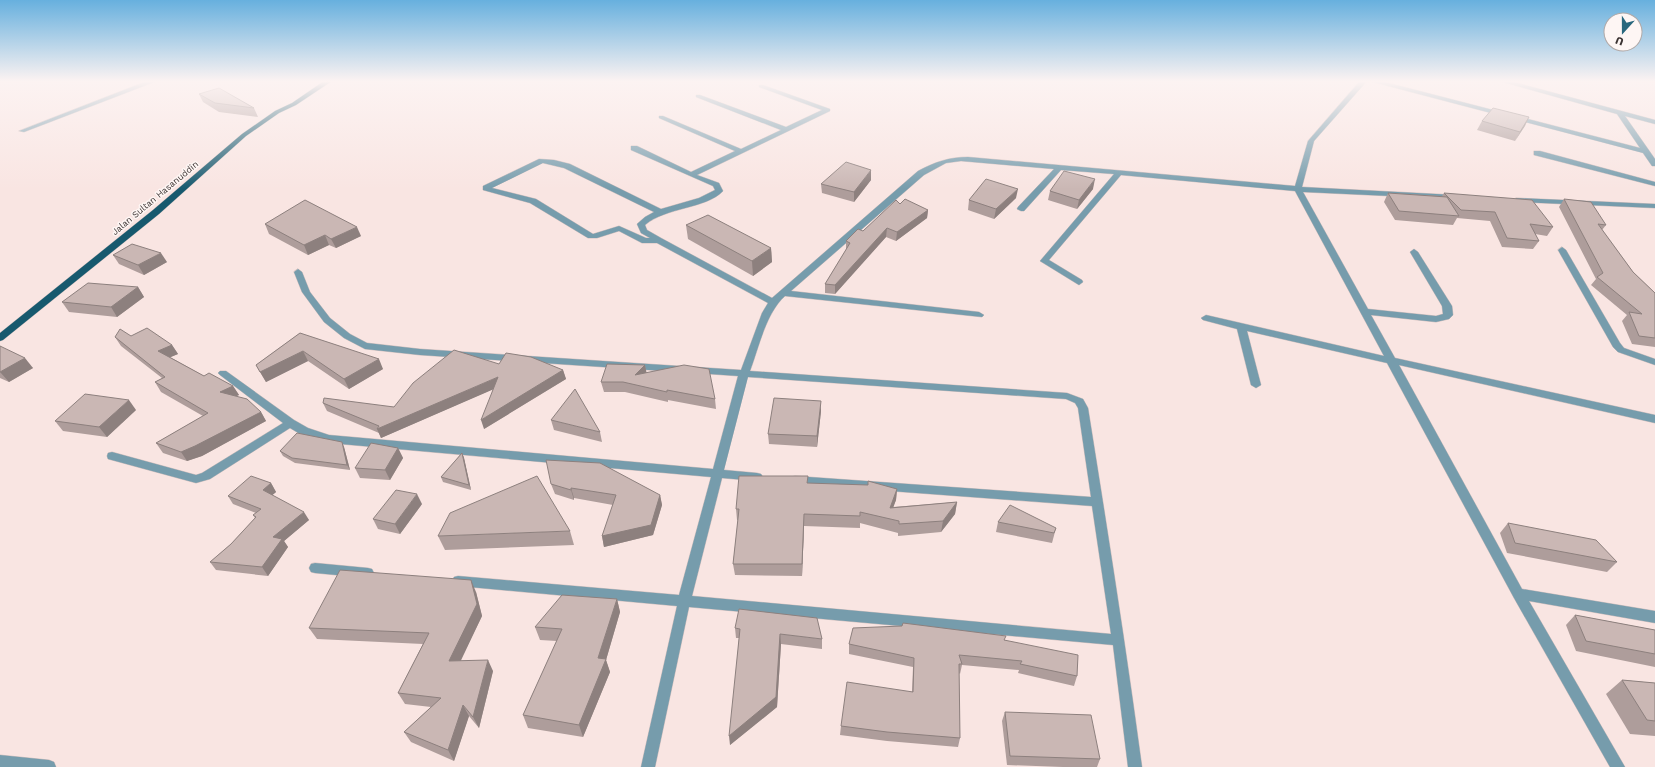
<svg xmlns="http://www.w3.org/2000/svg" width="1655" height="767" font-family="'Work Sans',sans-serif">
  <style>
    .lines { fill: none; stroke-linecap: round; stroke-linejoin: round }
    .minor-casing { stroke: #d3c1bf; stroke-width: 1 }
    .major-casing { stroke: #d3c1bf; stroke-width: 1 }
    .minor { fill: #769cac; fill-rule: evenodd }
    .major { fill: #17596e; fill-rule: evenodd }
    .wall { fill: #ae9d9b }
    .shaded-wall { fill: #8d807e }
    .building { fill: #cab7b4; stroke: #8d807e }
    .labels { text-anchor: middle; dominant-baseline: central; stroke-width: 3; stroke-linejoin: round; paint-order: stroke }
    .far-street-label { font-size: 9px; fill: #3b3332; stroke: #fef6f4 }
  </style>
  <rect width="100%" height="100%" fill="#f9e5e2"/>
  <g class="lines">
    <defs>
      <g id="minor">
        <polygon points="147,81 157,81 24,132 19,131"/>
        <path d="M1360,81h7l-53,60 -12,46 153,8 4,2 -4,2 -152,-7 65,117 68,7 7,-2 -1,-8 -32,-54 4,-3 4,3 34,54 1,9 -4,4 -13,3 -65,-7 24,43 260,57v8l-256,-58 123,224 133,22v12l-126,-22 96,166h-15l-96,-169 -127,-235 -140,-32 14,54 -5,3 -5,-3 -14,-56 -34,-9 -2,-2 5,-3 178,41 -89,-165 -174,-16 -72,85 33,20 1,2 -4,3 -39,-24 74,-87 -53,-4 -37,41h-3l-4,-2 1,-2 36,-38 -93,-8 -15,2 -22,12 -133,116 188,21 5,3 -2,2 -197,-21c-19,17 -26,51 -35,75l317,22 16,6 5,9c19,119 38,239 54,359h-14l-15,-122 -424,-38 -34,160h-14l36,-161 -219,-20 -4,-1 -2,-4 2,-4 4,-1 221,19 32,-118 -382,-34 -29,-9 -10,-6 -80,51 -14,4 -88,-24 -1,-3 1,-3 4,-1 84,23 6,-2 81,-50 -63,-48 -2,-2 2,-2h6l68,49 14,8 21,7 384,34 25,-93 -43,-3 -5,-3 5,-3 46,3 21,-57 6,-10 -111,-60h-15l-23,-12 -22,7h-9l-58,-35 -47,-13v-4l56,-27 15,1 16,4 91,45 38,-11 16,-8 -2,-4 -82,-36v-4h6l54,26 44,-21 -76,-33v-2h4l78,33 40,-19 -85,-33v-2h4l86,32 36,-17 -63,-23v-2h4l67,24v2l-133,64 22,8 4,8c-17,18 -57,16 -78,34l2,5 14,8 111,60 146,-127c17,-9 31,-14 50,-14l327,29 13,-45zM543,163l21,5 90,44 -9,5 -8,7 4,9 9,5h-4l-27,-12 -26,8 -57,-35 -44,-11zM748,377l318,22 9,4 3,5 13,89 -296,-21 -4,1 -2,3 2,3 4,1 297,22 19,128 -419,-38 30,-118 35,3 4,-1 2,-3 -2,-3 -4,-1 -33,-3z"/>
        <polygon points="1369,81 1381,81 1640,148 1617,114 1499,81 1510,81 1655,120 1655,124 1625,116 1655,159 1655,166 1652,166 1643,153"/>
        <polygon points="1534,151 1540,151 1655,182 1655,186 1534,155"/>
        <polygon points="1516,198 1655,204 1655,208 1519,202 1515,200"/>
        <polygon points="1562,247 1566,250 1620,343 1624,348 1655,359 1655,365 1618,352 1613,347 1558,250"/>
        <polygon points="298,269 302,272 310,292 330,318 350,334 367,343 420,349 679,366 684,369 679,372 420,355 365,349 344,338 324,322 302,292 294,272"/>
        <polygon points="315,563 368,568 372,569 374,573 372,577 368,578 315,573 311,572 309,568 311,564"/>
        <polygon points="0,755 49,760 54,762 56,767 0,767"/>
      </g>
      <polygon id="major" points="324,81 332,81 296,105 279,113 246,136 159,214 3,340 0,341 0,333 153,210 242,134 275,111 292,103"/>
    </defs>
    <use href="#minor" class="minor-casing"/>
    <use href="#major" class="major-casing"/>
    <use href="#minor" class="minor"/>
    <use href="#major" class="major"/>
  </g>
  <g class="wall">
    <polygon points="199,94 254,108 258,117 219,112 203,102"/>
    <polygon points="1529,117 1515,141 1477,130 1482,121"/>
    <polygon points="871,180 854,202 822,193 821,184"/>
    <polygon points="1093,189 1077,209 1048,200 1050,191"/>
    <polygon points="1388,193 1442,196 1444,193 1553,227 1547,236 1535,234 1539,241 1533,249 1502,247 1490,221 1457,218 1453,225 1395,220 1384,202"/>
    <polygon points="1016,198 994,219 968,210 969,200"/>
    <polygon points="1564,199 1606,225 1602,230 1633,272 1655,293 1655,347 1632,344 1622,321 1627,315 1591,285 1596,279 1559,207"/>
    <polygon points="900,204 928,210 927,218 896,241 886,237 835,294 825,293 825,284 846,250 846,241 863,231"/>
    <polygon points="265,224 361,236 336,248 329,245 308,255 269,234"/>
    <polygon points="686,225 771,248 772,262 753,276 688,239"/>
    <polygon points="113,255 167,262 144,275 119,264"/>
    <polygon points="138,287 144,297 117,317 69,312 62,302"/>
    <polygon points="300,333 383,369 349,389 308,361 266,382 256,365"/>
    <polygon points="131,336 172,345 178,354 170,357 204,376 233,386 239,395 236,396 261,412 266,421 202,456 187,461 163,453 156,443 203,416 161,392 155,382 162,378 121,346 115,337"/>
    <polygon points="0,346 33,368 9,382 0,378"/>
    <polygon points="645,365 646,373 715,399 716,409 668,400 668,402 625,392 604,392 601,382"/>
    <polygon points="563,370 566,379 484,429 493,389 381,438 379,433 327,411 323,403 394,407"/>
    <polygon points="136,410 107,437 63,431 55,421"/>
    <polygon points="821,411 817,447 769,444 768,434"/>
    <polygon points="551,420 600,432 602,442 554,430"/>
    <polygon points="344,447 350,470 295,463 283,456 280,451"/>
    <polygon points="398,448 403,458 390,480 360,478 355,468"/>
    <polygon points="462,453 464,458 471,490 443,482 441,477"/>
    <polygon points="271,483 276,492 272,495 309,520 284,541 288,547 268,576 216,570 210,562 231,544 255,518 253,515 256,513 233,504 228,496"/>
    <polygon points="808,483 897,489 896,500 893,507 957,502 955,514 941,532 898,536 898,533 860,523 860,528 804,526 802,576 735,575 733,564 738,520 737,520 736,509"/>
    <polygon points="551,484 660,495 662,505 653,535 604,547 602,536 613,505 574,498 574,500 555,494"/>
    <polygon points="422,504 400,534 378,529 373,519"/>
    <polygon points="998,522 1056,528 1052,543 996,532"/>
    <polygon points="1508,523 1617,562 1607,572 1507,553 1500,533"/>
    <polygon points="570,531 574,545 445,550 438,536"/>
    <polygon points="476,592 482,616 460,661 493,671 479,728 469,716 454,761 411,742 404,732 431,707 405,704 398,693 423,644 317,639 309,628"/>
    <polygon points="617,599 620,612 606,660 610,672 583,737 528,728 523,715 557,641 540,640 535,627"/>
    <polygon points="1575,615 1655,630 1655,667 1576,651 1566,625"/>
    <polygon points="902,626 1005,640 1077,676 1074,686 1018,673 1019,670 962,665 960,674 959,673 960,738 958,747 887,741 840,735 841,726 912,692 913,667 849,654 849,644"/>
    <polygon points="735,628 822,639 822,649 781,644 777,707 730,745 739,638 736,638"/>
    <polygon points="1622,680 1655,683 1655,736 1630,734 1606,694"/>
    <polygon points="1005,712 1100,759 1097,767 1063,767 1007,765 1002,721"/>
  </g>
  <g class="shaded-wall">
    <polygon points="1529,117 1525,126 1515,141 1520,132"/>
    <polygon points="871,170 871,180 854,202 854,192"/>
    <polygon points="1095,179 1093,189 1077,209 1079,200"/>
    <polygon points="1018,189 1016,198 994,219 996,209"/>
    <polygon points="928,210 927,218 896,241 897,232"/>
    <polygon points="357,227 361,236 336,248 331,239"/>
    <polygon points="887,228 886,237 835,294 835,285"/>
    <polygon points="325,235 329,245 308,255 304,245"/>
    <polygon points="771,248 772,262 753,276 752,261"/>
    <polygon points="161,253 167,262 144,275 138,265"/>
    <polygon points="138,287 144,297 117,317 111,307"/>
    <polygon points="172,345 178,354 164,360 158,351"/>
    <polygon points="303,351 308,361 266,382 260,372"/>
    <polygon points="25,358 33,368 9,382 0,372"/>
    <polygon points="379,359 383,369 349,389 344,379"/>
    <polygon points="645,365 647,375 635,375"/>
    <polygon points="563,370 566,379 484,429 481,420"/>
    <polygon points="498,377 501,386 381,438 377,429"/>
    <polygon points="233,386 239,395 225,401 220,392"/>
    <polygon points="129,400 136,410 107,437 99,427"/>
    <polygon points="821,401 821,411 817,447 817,436"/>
    <polygon points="261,412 266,421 202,456 187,461 181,452"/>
    <polygon points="342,442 344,447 350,470 347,465"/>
    <polygon points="398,448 403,458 390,480 385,470"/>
    <polygon points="462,453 464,458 471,490 469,485"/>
    <polygon points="271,483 276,492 268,499 263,490"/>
    <polygon points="571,488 574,498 574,500 571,490"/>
    <polygon points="897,489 896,500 889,519 890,508"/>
    <polygon points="417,494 422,504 400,534 395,524"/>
    <polygon points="660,495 662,505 653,535 604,547 602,536"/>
    <polygon points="957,502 955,514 941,532 943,521"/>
    <polygon points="304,512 309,520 284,541 288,547 268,576 262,567 273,537"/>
    <polygon points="804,514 804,526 802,576 802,564"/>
    <polygon points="471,580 476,592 482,616 455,673 449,661"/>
    <polygon points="617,599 620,612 606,660 610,672 583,737 579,725 598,658"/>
    <polygon points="780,634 781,644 777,707 730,745 729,736"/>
    <polygon points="488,660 493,671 479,728 473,717"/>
    <polygon points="463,705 469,716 454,761 448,750"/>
  </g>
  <g class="building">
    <polygon points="219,88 254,108 215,103 199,94"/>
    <polygon points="1493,108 1529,117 1520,132 1482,121"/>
    <polygon points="846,162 871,170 854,192 821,184"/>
    <polygon points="1064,171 1095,179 1079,200 1050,191"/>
    <polygon points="986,179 1018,189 996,209 969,200"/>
    <polygon points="1388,193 1447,197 1459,216 1399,211"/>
    <polygon points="1444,193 1532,200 1553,227 1530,224 1539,241 1507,238 1495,212 1461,210"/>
    <polygon points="905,199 928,210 897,232 887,228 835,285 825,284 850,243 846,241 858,229 863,231 896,200 900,204"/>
    <polygon points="1564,199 1591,202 1606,225 1598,224 1633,272 1655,293 1655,338 1639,336 1629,312 1642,314 1597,277 1603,273"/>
    <polygon points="305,200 357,227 331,239 325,235 304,245 265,224"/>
    <polygon points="708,215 771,248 752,261 686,225"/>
    <polygon points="132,244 161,253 138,265 113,255"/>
    <polygon points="88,283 138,287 111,307 62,302"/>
    <polygon points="147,328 172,345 158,351 204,376 209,373 233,386 220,392 247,399 261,412 195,446 181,452 156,443 208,413 155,382 165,377 115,337 120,329 131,336"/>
    <polygon points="300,333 379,359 344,379 303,351 260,372 256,365"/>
    <polygon points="0,346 25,358 0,372"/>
    <polygon points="454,350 499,364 506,353 531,357 563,370 481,420 498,377 377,429 379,426 323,403 324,398 394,407 413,383"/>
    <polygon points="607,364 645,365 635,375 684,365 709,369 715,399 667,390 667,392 623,382 601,382"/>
    <polygon points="575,389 600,432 551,420"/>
    <polygon points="85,394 129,400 99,427 55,421"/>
    <polygon points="774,398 821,401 817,436 768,434"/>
    <polygon points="297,433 342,442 347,465 292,458 280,451"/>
    <polygon points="371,443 398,448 385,470 355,468"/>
    <polygon points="462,453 469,485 441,477"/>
    <polygon points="546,460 600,463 660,495 651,525 602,536 616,495 571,488 571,490 551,484"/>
    <polygon points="251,476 271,483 263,490 304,512 273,537 282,539 262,567 210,562 231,544 256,517 253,515 261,509 228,496"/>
    <polygon points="537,476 570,531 438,536 450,513"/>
    <polygon points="739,476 808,476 807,483 868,485 868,481 897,489 890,508 957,502 943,521 899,524 899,521 860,512 860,516 804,514 802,564 733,564 739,509 736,509"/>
    <polygon points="396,490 417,494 395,524 373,519"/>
    <polygon points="1010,505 1056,528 1054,533 998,522"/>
    <polygon points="1508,523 1596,540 1617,562 1515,543"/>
    <polygon points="340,570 471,580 477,604 449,661 488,660 473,717 463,705 448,750 404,732 441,698 398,693 429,633 309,628"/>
    <polygon points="562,595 617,599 598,658 606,659 579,725 523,715 562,629 535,627"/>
    <polygon points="739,609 817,618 822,639 780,634 776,697 729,736 740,629 735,628"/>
    <polygon points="1575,615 1655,630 1655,654 1586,641"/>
    <polygon points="903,623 1006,636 1004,640 1078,655 1077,676 1020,664 1022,661 959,655 962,664 959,664 960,738 887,732 841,726 847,682 913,692 914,658 849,644 853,628 902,626"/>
    <polygon points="1622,680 1655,683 1655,721 1647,720"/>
    <polygon points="1005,712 1091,715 1100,759 1010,756"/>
  </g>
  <linearGradient id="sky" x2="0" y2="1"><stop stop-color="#67b0de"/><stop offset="0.43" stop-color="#fcf3f2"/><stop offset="1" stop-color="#fcf3f2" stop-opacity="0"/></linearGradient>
  <rect width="1655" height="189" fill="url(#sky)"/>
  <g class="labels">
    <g class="far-street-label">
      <text transform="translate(155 198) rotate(-40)">Jalan Sultan Hasanuddin</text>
    </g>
  </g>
  <g transform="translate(1623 32) rotate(201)"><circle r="19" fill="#fef6f4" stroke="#b0a8a6"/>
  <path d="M0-3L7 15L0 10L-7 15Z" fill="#29677d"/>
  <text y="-6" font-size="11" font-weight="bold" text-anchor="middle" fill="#3b3332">U</text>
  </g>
</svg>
